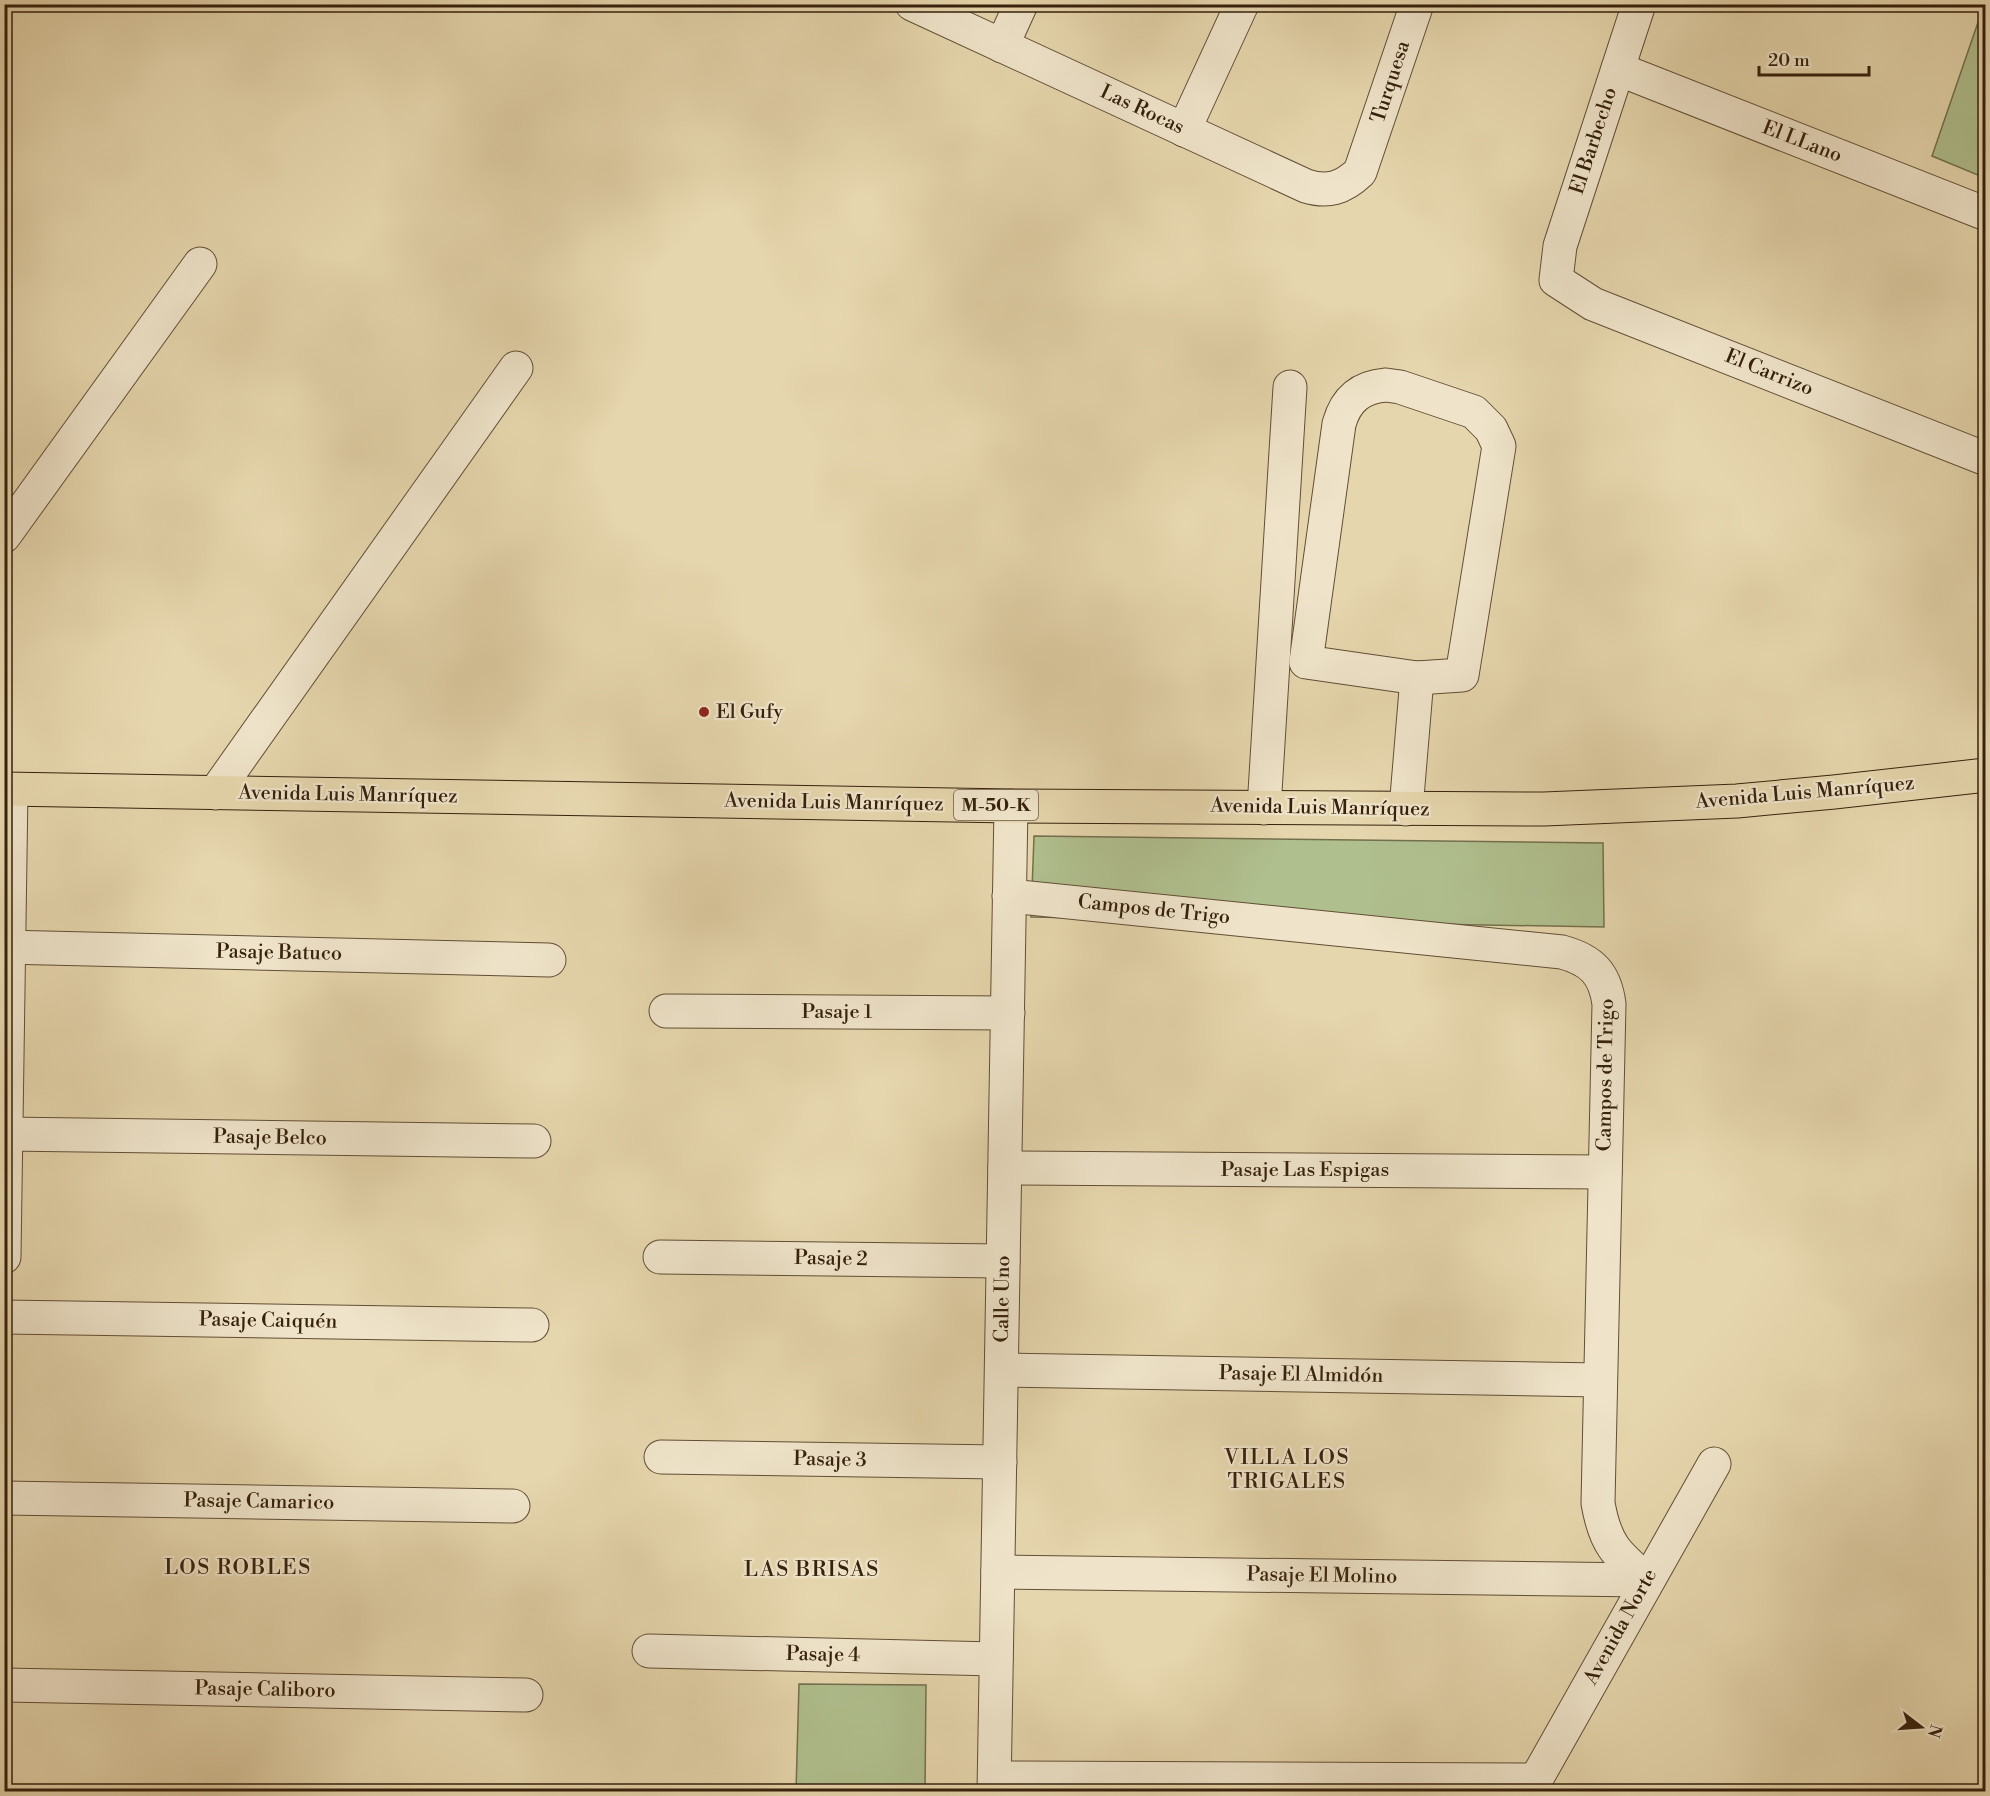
<svg xmlns="http://www.w3.org/2000/svg" width="1990" height="1796" font-family="'Libre Bodoni',serif">
  <style>
    .green { fill: #b0bf8e; stroke: #73704e; stroke-width: 1.5 }
    .lines { fill: none; stroke-linecap: round; stroke-linejoin: round }
    .minor-casing { stroke: #624e35; stroke-width: 35 }
    .major-casing { stroke: #36210d; stroke-width: 35 }
    .minor { stroke: #efe4ca; stroke-width: 33 }
    .major { stroke: #e6d6ad; stroke-width: 33 }
    .poi-dot { fill: #8f2418; stroke: #efe4ca; stroke-width: 2 }
    .labels { text-anchor: middle; dominant-baseline: central; stroke-width: 4.5; stroke-linejoin: round; paint-order: stroke }
    .shield { fill: #efe4ca; stroke: #6e5c46; stroke-width: 1.5 }
    .shield-label { font-size: 18px; font-weight: bold; fill: #36210d }
    .street-label { font-size: 20px; fill: #36210d; stroke: #efe4ca }
    .poi-label { font-size: 20px; fill: #36210d; stroke: #efe4ca; text-anchor: start }
    .neighbourhood-label { font-size: 21px; letter-spacing: 1.5px; fill: #36210d; stroke: #efe4ca }
  </style>
  <rect width="100%" height="100%" fill="#e6d6ad"/>
  <filter id="stains"><feTurbulence type="fractalNoise" baseFrequency=".00333" numOctaves="4"/><feColorMatrix values="0 0 0 0 .2 0 0 0 0 .09 0 0 0 0 .02 0 0 0 .5 -.17"/></filter>
  <radialGradient id="worn" r=".72"><stop offset=".6" stop-color="#630" stop-opacity="0"/><stop offset="1" stop-color="#630" stop-opacity=".3"/></radialGradient>
  <g class="green">
    <polygon points="1984,5 1986,5 1985,178 1932,156"/>
    <polygon points="1034,836 1603,843 1604,927 1031,917"/>
    <polygon points="799,1684 926,1685 925,1791 796,1791"/>
  </g>
  <g class="lines">
    <defs>
      <g id="minor">
        <path d="M912,4l394,182c22,7 37,2 54,-14l57,-168"/>
        <polyline points="1639,4 1560,246 1556,280 1593,304 1986,459"/>
        <polyline points="1002,46 1021,4"/>
        <polyline points="1618,69 1986,214"/>
        <polyline points="1184,130 1242,4"/>
        <path d="M1386,385l14,2 74,25 17,17 8,17 -37,229 -45,3 -111,-16 33,-238c7,-25 22,-37 47,-39z"/>
        <polyline points="4,536 200,264"/>
        <polyline points="215,793 516,368"/>
        <polyline points="1264,808 1290,387"/>
        <polyline points="1406,809 1417,678"/>
        <path d="M1009,896l553,56c29,8 43,21 47,52l-11,499c7,41 18,51 49,77"/>
        <polyline points="4,947 549,960"/>
        <polyline points="666,1011 1008,1013"/>
        <polyline points="4,1134 534,1141"/>
        <polyline points="1005,1168 1605,1172"/>
        <polyline points="4,1257 11,790"/>
        <polyline points="660,1257 1003,1261"/>
        <polyline points="4,1317 532,1325"/>
        <polyline points="1002,1370 1600,1380"/>
        <polyline points="661,1457 1000,1462"/>
        <polyline points="4,1498 513,1506"/>
        <polyline points="998,1572 1647,1580"/>
        <polyline points="649,1651 996,1659"/>
        <polyline points="4,1685 526,1695"/>
        <polyline points="995,1778 1535,1780"/>
        <polyline points="994,1792 1011,806"/>
        <polyline points="1529,1792 1714,1464"/>
      </g>
      <polyline id="major" points="4,789 1011,806 1544,809 1737,801 1834,792 1986,775"/>
    </defs>
    <use href="#minor" class="minor-casing"/>
    <use href="#major" class="major-casing"/>
    <use href="#minor" class="minor"/>
    <use href="#major" class="major"/>
  </g>
  <circle class="poi-dot" cx="704" cy="712" r="6"/>
  <g class="labels">
    <rect class="shield" x="954" y="790" width="84" height="30" rx="4.5"/>
    <g class="shield-label">
      <text x="996" y="805">M-50-K</text>
    </g>
    <g class="street-label">
      <text transform="translate(1391 82) rotate(-72)">Turquesa</text>
      <text transform="translate(1142 110) rotate(25)">Las Rocas</text>
      <text transform="translate(1594 141) rotate(-72)">El Barbecho</text>
      <text transform="translate(1802 142) rotate(21)">El LLano</text>
      <text transform="translate(1769 373) rotate(22)">El Carrizo</text>
      <text transform="translate(1805 793) rotate(-5)">Avenida Luis Manríquez</text>
      <text transform="translate(348 795) rotate(1)">Avenida Luis Manríquez</text>
      <text transform="translate(834 803) rotate(1)">Avenida Luis Manríquez</text>
      <text transform="translate(1320 808) rotate(1)">Avenida Luis Manríquez</text>
      <text transform="translate(1154 910) rotate(6)">Campos de Trigo</text>
      <text transform="translate(279 953) rotate(1)">Pasaje Batuco</text>
      <text x="837" y="1012">Pasaje 1</text>
      <text transform="translate(1606 1075) rotate(-89)">Campos de Trigo</text>
      <text transform="translate(270 1138) rotate(1)">Pasaje Belco</text>
      <text x="1305" y="1170">Pasaje Las Espigas</text>
      <text transform="translate(831 1259) rotate(1)">Pasaje 2</text>
      <text transform="translate(1003 1299) rotate(-89)">Calle Uno</text>
      <text transform="translate(268 1321) rotate(1)">Pasaje Caiquén</text>
      <text transform="translate(1301 1375) rotate(1)">Pasaje El Almidón</text>
      <text transform="translate(830 1460) rotate(1)">Pasaje 3</text>
      <text transform="translate(259 1502) rotate(1)">Pasaje Camarico</text>
      <text transform="translate(1322 1576) rotate(1)">Pasaje El Molino</text>
      <text transform="translate(1621 1627) rotate(-61)">Avenida Norte</text>
      <text transform="translate(823 1655) rotate(1)">Pasaje 4</text>
      <text transform="translate(265 1690) rotate(1)">Pasaje Caliboro</text>
    </g>
    <g class="poi-label">
      <text x="716" y="712">El Gufy</text>
    </g>
    <g class="neighbourhood-label">
      <text x="1287" y="1458">VILLA LOS<tspan x="1287" dy="24">TRIGALES</tspan></text>
      <text x="238" y="1568">LOS ROBLES</text>
      <text x="812" y="1570">LAS BRISAS</text>
    </g>
  </g>
  <rect width="1990" height="1796" fill="none" stroke="#e6d6ad" stroke-width="24"/>
  <rect x="6" y="6" width="1978" height="1784" fill="none" stroke="#36210d" stroke-width="3"/>
  <rect x="12" y="12" width="1966" height="1772" fill="none" stroke="#36210d" stroke-width="1.5"/>
  <g transform="translate(1921 1727) rotate(107)" stroke="#efe4ca" stroke-width="4.5" paint-order="stroke">
  <path d="M0-4.5L10 22L0 15L-10 22Z" fill="#36210d"/>
  <text y="-9" font-size="16" font-weight="bold" text-anchor="middle" fill="#36210d">N</text>
  </g>
  <path d="M1759 66v9h110v-9" fill="none" stroke="#36210d" stroke-width="3"/>
  <text x="1768" y="66" font-size="18" fill="#36210d" stroke="#efe4ca" stroke-width="4.5" paint-order="stroke">20 m</text>
  <rect width="100%" height="100%" filter="url(#stains)"/>
  <rect width="100%" height="100%" fill="url(#worn)"/>
</svg>
